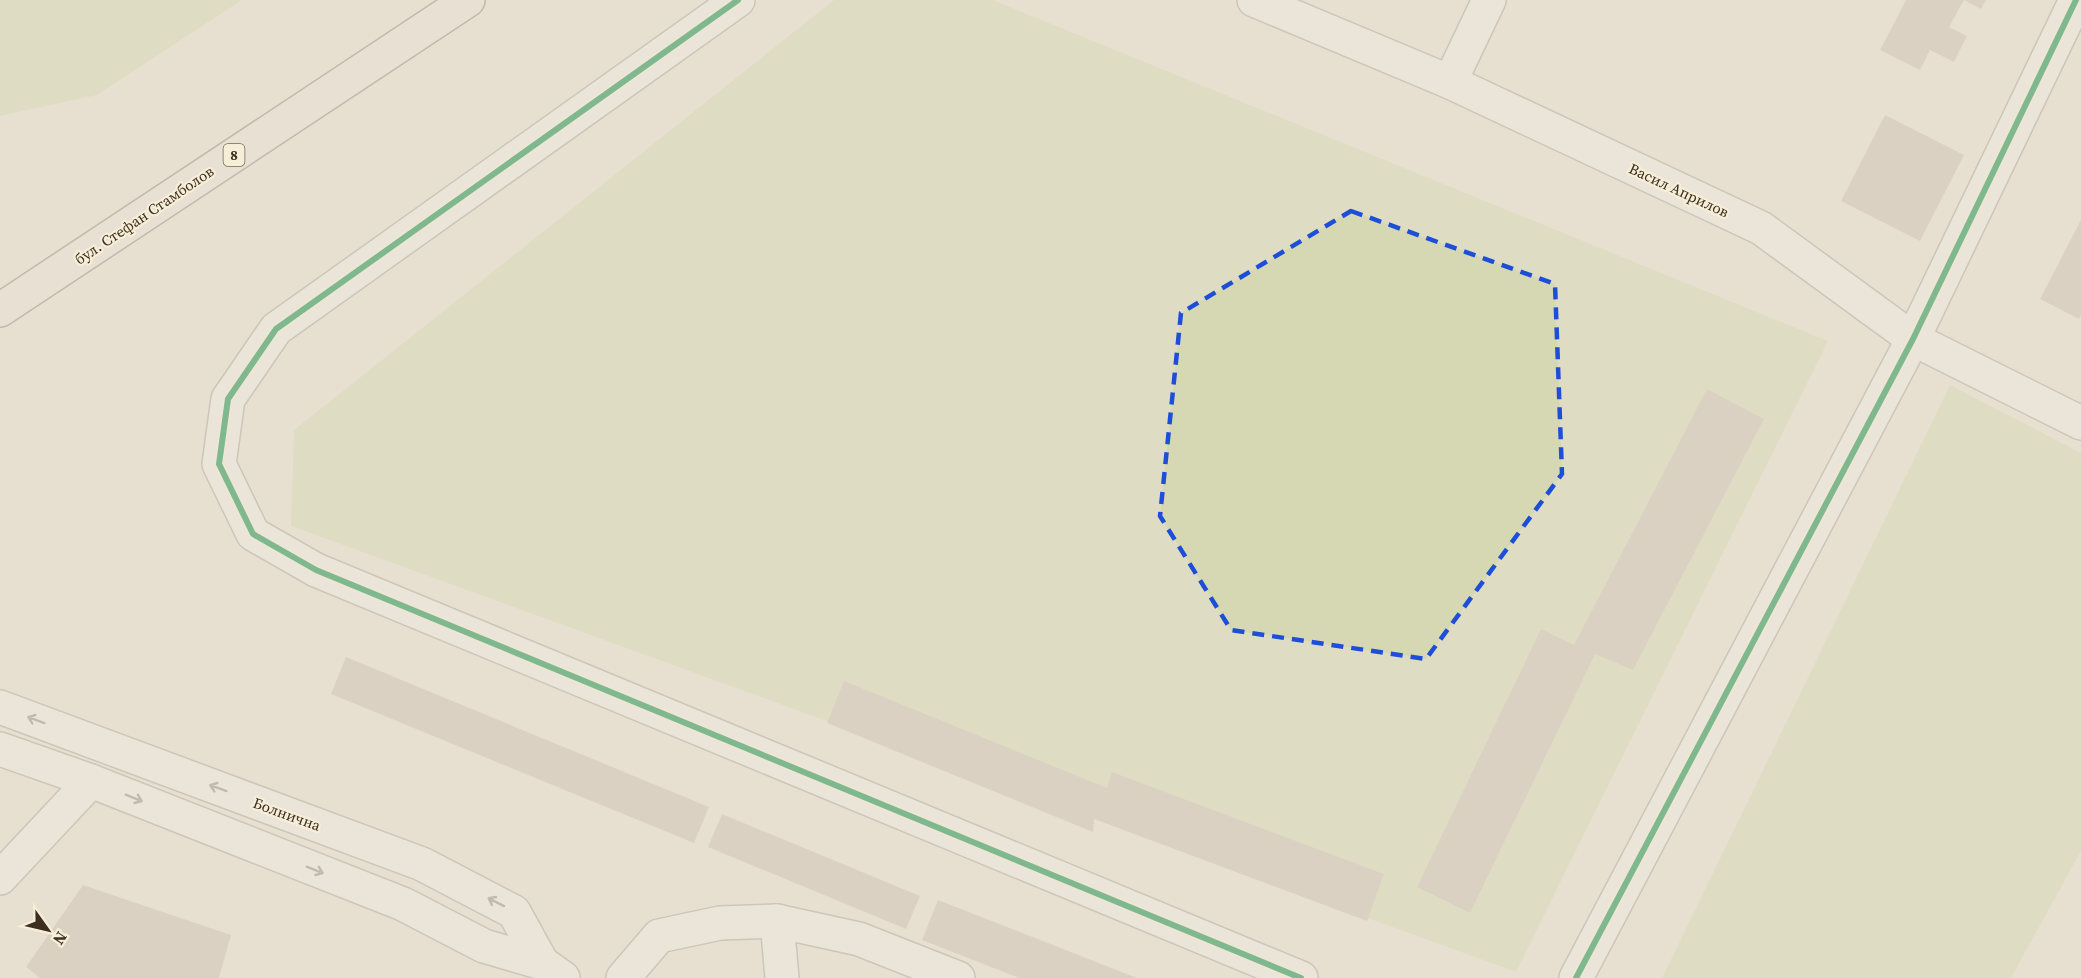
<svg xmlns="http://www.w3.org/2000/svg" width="2081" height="978" font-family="'Source Serif 4',serif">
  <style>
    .green { fill: #d6d7b3 }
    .building { fill: #cbbfb2 }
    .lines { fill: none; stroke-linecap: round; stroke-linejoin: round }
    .minor-casing { stroke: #ada599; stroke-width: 36 }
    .major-casing { stroke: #928b80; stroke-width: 36 }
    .minor { stroke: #efebe3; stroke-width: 33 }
    .major { stroke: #e6e1d4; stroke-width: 33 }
    .cycleway-casing { stroke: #f7eed8; stroke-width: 10 }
    .cycleway { stroke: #00873e; stroke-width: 6 }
    .oneway { stroke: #968c82 }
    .marked { fill: none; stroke: #1d4ed8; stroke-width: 4.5; stroke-dasharray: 12 8; stroke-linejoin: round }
    .labels { text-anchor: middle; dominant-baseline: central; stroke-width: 4.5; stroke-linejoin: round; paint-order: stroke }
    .shield { fill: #f7eed8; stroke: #756857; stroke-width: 1.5 }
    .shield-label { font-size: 14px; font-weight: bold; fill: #3d2e20 }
    .street-label { font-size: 15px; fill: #3d2e20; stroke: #f7eed8 }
  </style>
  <rect width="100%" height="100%" fill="#e7e0d1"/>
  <g class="green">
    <polygon points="0,0 242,0 97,95 0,116"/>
    <polygon points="834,0 993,0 1828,341 1516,972 291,526 294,430"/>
    <polygon points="1950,385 2081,453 2081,851 2011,978 1662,978"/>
  </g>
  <g class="building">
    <polygon points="1906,0 1964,0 1949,27 1967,36 1954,62 1930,50 1920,70 1880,50"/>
    <polygon points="1964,0 1986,0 1981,9"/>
    <polygon points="1885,115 1964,155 1920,241 1841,201"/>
    <polygon points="2081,220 2081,315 2079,319 2040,299"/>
    <polygon points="1707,389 1764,419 1633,670 1595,654 1470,913 1417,887 1541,629 1574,645"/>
    <polygon points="346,657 709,807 694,843 331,694"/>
    <polygon points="844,681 1107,788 1112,772 1384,874 1367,921 1094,819 1093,832 827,723"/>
    <polygon points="722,814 920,896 906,929 708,847"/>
    <polygon points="83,885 231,935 219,978 40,978 26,967"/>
    <polygon points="938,900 1137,978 1019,978 922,940"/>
  </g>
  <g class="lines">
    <defs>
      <g id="minor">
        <polyline points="738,0 276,329 228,399 219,464 253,534 316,570 1301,978"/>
        <polyline points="1254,0 1450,82 1761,228 1913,339 2081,423"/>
        <polyline points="1450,82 1489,0"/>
        <polyline points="0,707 422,864 514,912 542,963"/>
        <polyline points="0,749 91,781 403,904 484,946 542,963 563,978"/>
        <polyline points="0,878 91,781"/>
        <polyline points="777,921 782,978"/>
        <polyline points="623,978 659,936 720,923 777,921 859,939 958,978"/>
        <polyline points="1576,978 1913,339 2076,0"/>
      </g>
      <polyline id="major" points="0,310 468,0"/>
    </defs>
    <use href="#minor" class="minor-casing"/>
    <use href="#major" class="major-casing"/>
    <use href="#minor" class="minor"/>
    <use href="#major" class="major"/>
    <defs>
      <g id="cycleway">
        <polyline points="738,0 276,329 228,399 219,464 253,534 316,570 1301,978"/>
        <polyline points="1576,978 1913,339 2076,0"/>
      </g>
    </defs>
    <use href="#cycleway" class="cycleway-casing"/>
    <use href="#cycleway" class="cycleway"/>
  </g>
  <defs><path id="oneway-shaft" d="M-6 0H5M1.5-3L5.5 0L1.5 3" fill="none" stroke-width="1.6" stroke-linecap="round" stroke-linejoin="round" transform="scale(1.5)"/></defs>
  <g class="oneway">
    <use href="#oneway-shaft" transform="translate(36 720) rotate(-160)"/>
    <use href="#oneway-shaft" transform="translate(218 788) rotate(-160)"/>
    <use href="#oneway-shaft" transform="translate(134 798) rotate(22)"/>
    <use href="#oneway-shaft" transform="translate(315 870) rotate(22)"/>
    <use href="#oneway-shaft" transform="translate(496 902) rotate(-153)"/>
  </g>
  <path d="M0 0H2081V978H0ZM1351,211l204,73 7,190 -136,185 -195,-29 -71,-114 21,-203z" fill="#e7e0d1" fill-opacity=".55" fill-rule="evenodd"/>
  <path class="marked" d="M1351,211l204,73 7,190 -136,185 -195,-29 -71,-114 21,-203z"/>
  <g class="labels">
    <rect class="shield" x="223.5" y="144" width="21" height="22" rx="4.5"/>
    <g class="shield-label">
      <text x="234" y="155">8</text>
    </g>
    <g class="street-label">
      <text transform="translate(1679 190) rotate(25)">Васил Априлов</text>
      <text transform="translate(144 215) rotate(-34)">бул. Стефан Стамболов</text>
      <text transform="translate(287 814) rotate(20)">Болнична</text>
    </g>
  </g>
  <g transform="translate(48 930) rotate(124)" stroke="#f7eed8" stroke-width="4.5" paint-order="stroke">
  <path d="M0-4.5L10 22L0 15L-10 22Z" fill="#3d2e20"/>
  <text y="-9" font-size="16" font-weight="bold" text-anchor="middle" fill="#3d2e20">N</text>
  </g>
</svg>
